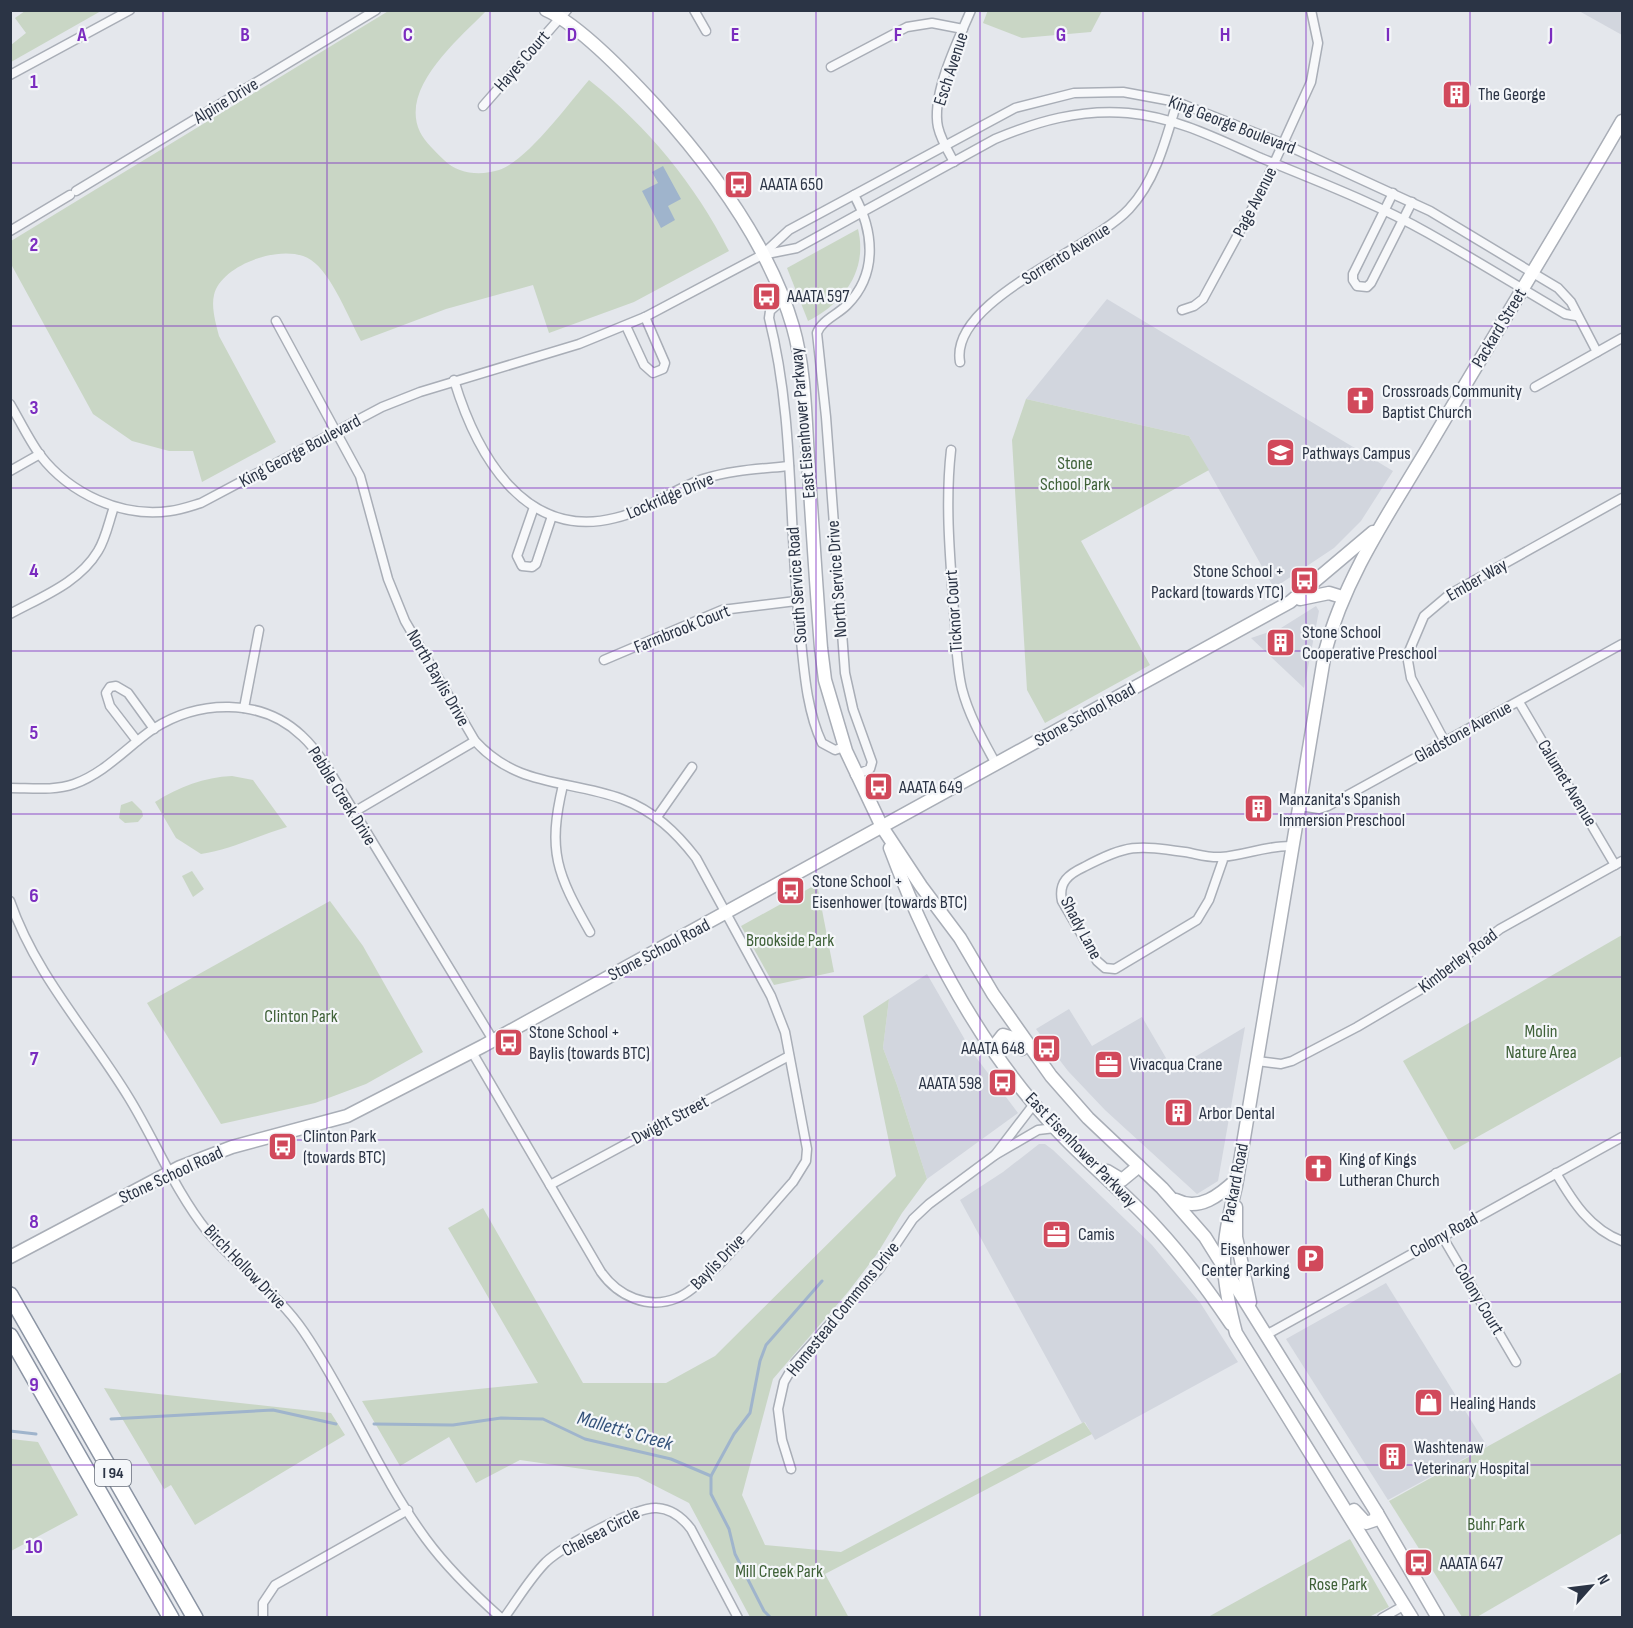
<svg xmlns="http://www.w3.org/2000/svg" width="1633" height="1628" font-family="'Sofia Sans Condensed',sans-serif">
  <style>
    .built { fill: #d2d6de }
    .green { fill: #c9d6c5 }
    .water { fill: #9fb4cc }
    .lines { fill: none; stroke-linecap: round; stroke-linejoin: round }
    .stream { stroke: #9fb4cc; stroke-width: 3 }
    .street-casing { stroke: #a9aeb7; stroke-width: 11 }
    .secondary-casing { stroke: #a9aeb7; stroke-width: 15 }
    .highway-casing { stroke: #8b94a3; stroke-width: 18 }
    .street { stroke: #f7f8fa; stroke-width: 8 }
    .secondary { stroke: #fff; stroke-width: 12 }
    .highway { stroke: #fff; stroke-width: 15 }
    .grid { fill: none; stroke: #7b2cbf; stroke-width: 1.5; stroke-opacity: 0.55 }
    .labels { text-anchor: middle; dominant-baseline: central; stroke-width: 4.5; stroke-linejoin: round; paint-order: stroke }
    .shield { fill: #f4f6f9; stroke: #676e7b; stroke-width: 1.5 }
    .shield-label { font-size: 16px; font-weight: bold; fill: #2b3445 }
    .street-label { font-size: 18px; fill: #2b3445; stroke: #f4f6f9 }
    .poi-label { font-size: 18px; fill: #2b3445; stroke: #f4f6f9; text-anchor: start }
    .park-label { font-size: 18px; fill: #3f6138; stroke: #f4f6f9 }
    .water-label { font-size: 20px; font-style: italic; fill: #34527a; stroke: #f4f6f9 }
    .grid-label { font-size: 20px; text-anchor: middle; font-weight: bold; fill: #7b2cbf; stroke: #f4f6f9; stroke-width: 4.5; stroke-linejoin: round; paint-order: stroke }
  </style>
  <rect width="100%" height="100%" fill="#e4e7ec"/>
  <g class="built">
    <polygon points="1579,11 1622,11 1622,35"/>
    <polygon points="1107,299 1393,471 1361,521 1334,548 1274,588 1189,436 1026,399"/>
    <polygon points="1316,606 1319,611 1304,688 1251,638 1281,628"/>
    <polygon points="927,974 972,1052 1018,1113 927,1179 897,1085 883,1048 889,999"/>
    <polygon points="1069,1009 1092,1046 1142,1017 1173,1070 1245,1027 1218,1181 1197,1194 1105,1110 1068,1071 1036,1029"/>
    <polygon points="1039,1144 1045,1144 1053,1150 1152,1245 1201,1304 1238,1362 1095,1440 1085,1422 1082,1423 960,1200 1003,1172"/>
    <polygon points="1386,1283 1487,1446 1388,1500 1286,1339"/>
  </g>
  <g class="green">
    <path d="M390,10l96,1c-27,28 -87,77 -66,121 5,10 16,20 24,28 14,14 36,16 55,10 28,-9 70,-67 90,-90 60,48 105,103 140,171l-95,51 -85,31 -16,-48 -87,24 -85,32c-12,-22 -29,-67 -50,-81 -26,-18 -90,4 -97,35 -3,13 2,29 5,41l57,106 -74,40 -9,-31h-24l-37,-10 -39,-27 -82,-150v-23z"/>
    <polygon points="988,10 1102,10 1102,11 1091,32 1022,38 983,23"/>
    <polygon points="25,11 25,10 101,11 11,62 11,45 26,33 15,18"/>
    <path d="M858,229c10,41 -14,74 -50,92l-21,-53z"/>
    <polygon points="1026,399 1189,436 1209,470 1081,541 1150,665 1045,723 1027,690 1012,440"/>
    <path d="M232,776l21,4 34,47c-30,9 -57,23 -86,27l-25,-16 -21,-36c24,-15 49,-25 77,-26z"/>
    <polygon points="132,801 142,811 143,816 138,822 125,823 119,818 121,805"/>
    <polygon points="192,871 204,889 193,897 182,876"/>
    <polygon points="817,884 834,972 774,985 741,926"/>
    <polygon points="330,901 363,946 423,1052 366,1084 315,1103 221,1124 147,1003"/>
    <polygon points="1622,935 1622,1056 1454,1150 1403,1061"/>
    <polygon points="889,999 883,1048 897,1085 927,1179 902,1213 877,1254 848,1292 773,1379 742,1495 765,1545 841,1552 1084,1422 1092,1434 825,1574 849,1618 750,1617 689,1503 638,1477 520,1460 476,1483 449,1437 400,1466 362,1401 538,1383 448,1228 483,1208 583,1383 666,1383 715,1356 896,1176 863,1016"/>
    <polygon points="1622,1372 1622,1533 1477,1617 1462,1617 1389,1501"/>
    <polygon points="104,1388 331,1413 345,1435 195,1525 171,1485 164,1489"/>
    <polygon points="11,1439 38,1442 78,1515 11,1551"/>
    <polygon points="1350,1539 1389,1607 1369,1617 1208,1617"/>
  </g>
  <polygon class="water" points="663,166 681,199 668,206 675,220 661,228 642,191 658,183 652,172"/>
  <g class="lines">
    <g class="stream">
      <polyline points="111,1419 273,1410 336,1424"/>
      <polyline points="374,1424 453,1425 501,1418 543,1419 585,1439 671,1459 711,1476"/>
      <polyline points="10,1431 36,1434"/>
      <polyline points="771,1618 764,1611 735,1554 729,1529 711,1494 711,1476 734,1434 750,1413 760,1361 766,1345 822,1281"/>
    </g>
    <defs>
      <g id="street">
        <polyline points="694,10 706,31"/>
        <polyline points="831,67 907,27 932,23 963,29"/>
        <polyline points="10,75 130,10"/>
        <polyline points="483,106 567,10"/>
        <path d="M954,162c-6,-11 -13,-22 -16,-35 -7,-33 20,-86 33,-117"/>
        <polyline points="76,191 376,10"/>
        <polyline points="1393,193 1353,274 1353,280 1357,286 1367,287 1371,283 1412,202"/>
        <path d="M854,195c20,36 24,79 -7,110 -10,10 -25,15 -30,28l9,84 19,256 8,36 19,53 -2,7 -15,6"/>
        <polyline points="10,231 70,195"/>
        <path d="M762,255l35,-7 198,-109c43,-18 85,-30 133,-26 47,4 90,26 133,45 56,23 114,45 167,75 46,26 91,54 137,81l11,2"/>
        <path d="M783,299l-13,12 -1,7c26,102 19,209 31,313 4,37 6,78 22,112l13,7 9,-3"/>
        <polyline points="1182,310 1194,306 1203,299 1260,194 1311,82 1318,43 1311,10"/>
        <path d="M276,321l84,155 28,103 17,42 70,120c43,47 92,38 147,58 32,12 54,33 74,59l75,138 14,36 22,117 -1,12 -13,21c-24,26 -87,105 -116,116 -29,12 -59,-2 -76,-26l-129,-220"/>
        <polyline points="626,326 644,365 653,373 663,369 665,363 645,317"/>
        <path d="M960,362c-11,-62 131,-112 169,-153 27,-29 37,-70 48,-107"/>
        <path d="M454,380c22,73 70,161 161,138 31,-7 58,-29 88,-39 28,-9 57,-10 86,-13"/>
        <polyline points="1535,387 1622,338"/>
        <path d="M10,404c10,17 19,36 30,51 30,39 82,63 130,56 10,-1 21,-5 31,-8l181,-96 38,-15 159,-48 66,-27 117,-62 27,-25 226,-122 59,-15 49,-1 54,10 107,42 146,67 128,77 13,14 26,50"/>
        <path d="M951,450c-6,53 -1,108 3,161 2,26 2,53 8,78 7,27 21,51 34,75"/>
        <polyline points="10,471 40,454"/>
        <polyline points="534,507 517,556 522,566 532,567 536,564 552,516"/>
        <path d="M10,614c31,-17 69,-31 88,-63 8,-13 11,-30 16,-44"/>
        <polyline points="604,660 722,610 796,601"/>
        <polyline points="1519,702 1615,865"/>
        <polyline points="244,708 259,630"/>
        <polyline points="137,741 110,706 106,693 110,687 116,686 128,693 154,729"/>
        <polyline points="1445,742 1411,678 1408,661 1410,649 1424,616 1450,594 1622,498"/>
        <path d="M563,785c-16,67 -6,89 27,147"/>
        <path d="M10,788c21,0 44,3 64,-4 31,-11 53,-37 79,-55 45,-29 108,-32 149,7 11,10 20,23 28,36l163,268"/>
        <polyline points="1300,806 1319,809 1328,806 1622,644"/>
        <polyline points="354,812 475,741"/>
        <polyline points="657,817 692,767"/>
        <path d="M1224,857l-15,43 -12,20 -82,49 -10,-1 -8,-7 -35,-60c-4,-19 7,-27 22,-34 44,-23 52,-22 101,-15 12,2 24,6 36,5 25,-2 47,-12 72,-11"/>
        <path d="M10,901c26,75 79,131 119,197 27,44 46,93 78,133 30,36 71,62 97,101 45,66 75,143 122,207 22,30 47,54 75,79"/>
        <polyline points="1257,1061 1281,1064 1292,1061 1357,1027 1430,984 1500,929 1622,861"/>
        <polyline points="995,1155 1034,1104"/>
        <path d="M1556,1173c17,29 34,56 66,68"/>
        <polyline points="550,1185 789,1056"/>
        <polyline points="1442,1236 1516,1362"/>
        <polyline points="1266,1335 1622,1137"/>
        <polyline points="791,1469 782,1440 778,1409 784,1382 795,1363 880,1268 913,1219 929,1204 995,1155 1038,1130 1055,1128"/>
        <polyline points="263,1618 263,1603 275,1585 408,1510"/>
        <path d="M504,1618c14,-19 26,-40 42,-56 16,-15 90,-56 111,-54 15,1 25,9 34,21l47,89"/>
        <polyline points="1382,1618 1405,1605"/>
      </g>
      <g id="secondary">
        <path d="M546,10c34,15 83,67 109,95 57,63 114,139 138,222 12,42 12,87 15,131 4,63 8,126 13,190l4,32 21,71 36,76 39,59 39,52 33,56 58,82 37,42 74,70 43,49 172,276 61,105"/>
        <polyline points="1300,599 1329,593 1342,597"/>
        <path d="M890,848c38,102 90,199 165,280 32,35 69,64 101,99 28,30 52,63 75,97"/>
        <polyline points="992,1049 1003,1035 1013,1038 1022,1049"/>
        <polyline points="1107,1171 1122,1180 1139,1166"/>
        <path d="M1176,1200c23,12 44,-5 61,-21"/>
        <polyline points="1236,1207 1236,1237 1250,1302"/>
        <polyline points="10,1257 180,1167 232,1147 347,1116 483,1046 1290,602 1373,532"/>
        <polyline points="1354,1510 1366,1523 1375,1520 1377,1513"/>
        <path d="M1412,1618l-176,-285c-17,-64 -15,-84 0,-147l89,-534c20,-76 65,-140 104,-206 64,-109 130,-216 193,-325"/>
      </g>
      <g id="highway">
        <polyline points="10,1295 195,1618"/>
        <polyline points="10,1336 171,1618"/>
      </g>
    </defs>
    <use href="#street" class="street-casing"/>
    <use href="#secondary" class="secondary-casing"/>
    <use href="#highway" class="highway-casing"/>
    <use href="#street" class="street"/>
    <use href="#secondary" class="secondary"/>
    <use href="#highway" class="highway"/>
  </g>
  <path class="grid" d="M163,10v1608M327,10v1608M490,10v1608M653,10v1608M816,10v1608M980,10v1608M1143,10v1608M1306,10v1608M1470,10v1608M10,163h1612M10,326h1612M10,488h1612M10,651h1612M10,814h1612M10,977h1612M10,1140h1612M10,1302h1612M10,1465h1612"/>
  <defs>
    <symbol id="building-square" viewBox="-11 -11 22 22"><rect x="-9" y="-9" width="18" height="18" rx="4" fill="#d1495b" stroke="#f4f6f9"/><path d="M-4-6H4V6H1V3H-1V6H-4ZM-2.5-4.3h1.7v1.8h-1.7ZM.8-4.3h1.7v1.8H.8ZM-2.5-1h1.7V.8h-1.7ZM.8-1h1.7V.8H.8Z" fill="#fff"/></symbol>
    <symbol id="bus-square" viewBox="-11 -11 22 22"><rect x="-9" y="-9" width="18" height="18" rx="4" fill="#d1495b" stroke="#f4f6f9"/><path d="M-5-6H5V4H4V6H2V4H-2V6H-4V4H-5ZM-3.5-4V0h7V-4ZM-3.5 1.2v1.5H-2V1.2ZM2 1.2v1.5H3.5V1.2Z" fill="#fff"/></symbol>
    <symbol id="church-square" viewBox="-11 -11 22 22"><rect x="-9" y="-9" width="18" height="18" rx="4" fill="#d1495b" stroke="#f4f6f9"/><path d="M-1.2-6h2.4v3.5h3.3v2.4h-3.3V6h-2.4V-.1h-3.3v-2.4h3.3Z" fill="#fff"/></symbol>
    <symbol id="school-square" viewBox="-11 -11 22 22"><rect x="-9" y="-9" width="18" height="18" rx="4" fill="#d1495b" stroke="#f4f6f9"/><path d="M0-5L7-2L0 1L-7-2ZM-4 1L0 2.5L4 1V4Q0 6-4 4Z" fill="#fff"/></symbol>
    <symbol id="office-square" viewBox="-11 -11 22 22"><rect x="-9" y="-9" width="18" height="18" rx="4" fill="#d1495b" stroke="#f4f6f9"/><path d="M-6-3h4V-5.5h4V-3h4V5H-6ZM-1-4.5V-3h2v-1.5ZM-6 0V1H6V0Z" fill="#fff"/></symbol>
    <symbol id="parking-square" viewBox="-11 -11 22 22"><rect x="-9" y="-9" width="18" height="18" rx="4" fill="#d1495b" stroke="#f4f6f9"/><path d="M-3.5-5.5H1a3.5 3.5 0 0 1 0 7H-1V5.5H-3.5ZM-1-3.4V-.6H.8a1.4 1.4 0 0 0 0-2.8Z" fill="#fff"/></symbol>
    <symbol id="shop-square" viewBox="-11 -11 22 22"><rect x="-9" y="-9" width="18" height="18" rx="4" fill="#d1495b" stroke="#f4f6f9"/><path d="M-5-2.5h2.3a2.7 3.5 0 0 1 5.4 0H5L5.5 6h-11ZM-1.5-2.5h3a1.5 2.3 0 0 0-3 0Z" fill="#fff"/></symbol>
  </defs>
  <g fill-rule="evenodd">
    <use href="#building-square" x="1440" y="78" width="33" height="33"/>
    <use href="#bus-square" x="722" y="168" width="33" height="33"/>
    <use href="#bus-square" x="750" y="280" width="33" height="33"/>
    <use href="#church-square" x="1344" y="384" width="33" height="33"/>
    <use href="#school-square" x="1264" y="436" width="33" height="33"/>
    <use href="#bus-square" x="1288" y="564" width="33" height="33"/>
    <use href="#building-square" x="1264" y="626" width="33" height="33"/>
    <use href="#bus-square" x="862" y="770" width="33" height="33"/>
    <use href="#building-square" x="1242" y="792" width="33" height="33"/>
    <use href="#bus-square" x="774" y="874" width="33" height="33"/>
    <use href="#bus-square" x="492" y="1026" width="33" height="33"/>
    <use href="#bus-square" x="1030" y="1032" width="33" height="33"/>
    <use href="#office-square" x="1092" y="1048" width="33" height="33"/>
    <use href="#bus-square" x="986" y="1066" width="33" height="33"/>
    <use href="#building-square" x="1162" y="1096" width="33" height="33"/>
    <use href="#bus-square" x="266" y="1130" width="33" height="33"/>
    <use href="#church-square" x="1302" y="1152" width="33" height="33"/>
    <use href="#office-square" x="1040" y="1218" width="33" height="33"/>
    <use href="#parking-square" x="1294" y="1242" width="33" height="33"/>
    <use href="#shop-square" x="1412" y="1386" width="33" height="33"/>
    <use href="#building-square" x="1376" y="1440" width="33" height="33"/>
    <use href="#bus-square" x="1402" y="1546" width="33" height="33"/>
  </g>
  <g class="labels">
    <rect class="shield" x="95" y="1460" width="36" height="26" rx="4.5"/>
    <g class="shield-label">
      <text x="113" y="1473">I 94</text>
    </g>
    <g class="street-label">
      <text transform="translate(522 61) rotate(-49)">Hayes Court</text>
      <text transform="translate(951 69) rotate(-72)">Esch Avenue</text>
      <text transform="translate(226 101) rotate(-31)">Alpine Drive</text>
      <text transform="translate(1232 125) rotate(21)">King George Boulevard</text>
      <text transform="translate(1255 202) rotate(-63)">Page Avenue</text>
      <text transform="translate(1066 254) rotate(-32)">Sorrento Avenue</text>
      <text transform="translate(1499 328) rotate(-59)">Packard Street</text>
      <text transform="translate(803 423) rotate(-95)">East Eisenhower Parkway</text>
      <text transform="translate(300 451) rotate(-28)">King George Boulevard</text>
      <text transform="translate(670 496) rotate(-23)">Lockridge Drive</text>
      <text transform="translate(837 579) rotate(-94)">North Service Drive</text>
      <text transform="translate(1477 580) rotate(-30)">Ember Way</text>
      <text transform="translate(797 585) rotate(-94)">South Service Road</text>
      <text transform="translate(954 611) rotate(-94)">Ticknor Court</text>
      <text transform="translate(682 629) rotate(-22)">Farmbrook Court</text>
      <text transform="translate(438 678) rotate(60)">North Baylis Drive</text>
      <text transform="translate(1085 715) rotate(-29)">Stone School Road</text>
      <text transform="translate(1463 732) rotate(-29)">Gladstone Avenue</text>
      <text transform="translate(1567 783) rotate(59)">Calumet Avenue</text>
      <text transform="translate(342 796) rotate(58)">Pebble Creek Drive</text>
      <text transform="translate(1081 928) rotate(62)">Shady Lane</text>
      <text transform="translate(659 950) rotate(-28)">Stone School Road</text>
      <text transform="translate(1458 961) rotate(-37)">Kimberley Road</text>
      <text transform="translate(670 1120) rotate(-28)">Dwight Street</text>
      <text transform="translate(1081 1150) rotate(46)">East Eisenhower Parkway</text>
      <text transform="translate(171 1175) rotate(-25)">Stone School Road</text>
      <text transform="translate(1235 1183) rotate(-79)">Packard Road</text>
      <text transform="translate(1444 1235) rotate(-29)">Colony Road</text>
      <text transform="translate(718 1262) rotate(-46)">Baylis Drive</text>
      <text transform="translate(245 1267) rotate(46)">Birch Hollow Drive</text>
      <text transform="translate(1479 1299) rotate(59)">Colony Court</text>
      <text transform="translate(843 1309) rotate(-51)">Homestead Commons Drive</text>
      <text transform="translate(601 1532) rotate(-28)">Chelsea Circle</text>
    </g>
    <g class="poi-label">
      <text x="1478" y="94">The George</text>
      <text x="760" y="184">AAATA 650</text>
      <text x="787" y="296">AAATA 597</text>
      <text x="1382" y="391">Crossroads Community<tspan x="1382" dy="21">Baptist Church</tspan></text>
      <text x="1302" y="453">Pathways Campus</text>
      <text x="1284" y="571" text-anchor="end">Stone School +<tspan x="1284" dy="21">Packard (towards YTC)</tspan></text>
      <text x="1302" y="632">Stone School<tspan x="1302" dy="21">Cooperative Preschool</tspan></text>
      <text x="899" y="787">AAATA 649</text>
      <text x="1279" y="799">Manzanita's Spanish<tspan x="1279" dy="21">Immersion Preschool</tspan></text>
      <text x="812" y="881">Stone School +<tspan x="812" dy="21">Eisenhower (towards BTC)</tspan></text>
      <text x="529" y="1032">Stone School +<tspan x="529" dy="21">Baylis (towards BTC)</tspan></text>
      <text x="1025" y="1048" text-anchor="end">AAATA 648</text>
      <text x="1130" y="1064">Vivacqua Crane</text>
      <text x="982" y="1083" text-anchor="end">AAATA 598</text>
      <text x="1199" y="1113">Arbor Dental</text>
      <text x="303" y="1136">Clinton Park<tspan x="303" dy="21">(towards BTC)</tspan></text>
      <text x="1339" y="1159">King of Kings<tspan x="1339" dy="21">Lutheran Church</tspan></text>
      <text x="1078" y="1234">Camis</text>
      <text x="1290" y="1249" text-anchor="end">Eisenhower<tspan x="1290" dy="21">Center Parking</tspan></text>
      <text x="1450" y="1403">Healing Hands</text>
      <text x="1414" y="1447">Washtenaw<tspan x="1414" dy="21">Veterinary Hospital</tspan></text>
      <text x="1440" y="1563">AAATA 647</text>
    </g>
    <g class="park-label">
      <text x="1075" y="463">Stone<tspan x="1075" dy="21">School Park</tspan></text>
      <text x="790" y="940">Brookside Park</text>
      <text x="301" y="1016">Clinton Park</text>
      <text x="1541" y="1031">Molin<tspan x="1541" dy="21">Nature Area</tspan></text>
      <text x="1496" y="1524">Buhr Park</text>
      <text x="779" y="1571">Mill Creek Park</text>
      <text x="1338" y="1584">Rose Park</text>
    </g>
    <g class="water-label">
      <text transform="translate(625 1431) rotate(16)">Mallett's Creek</text>
    </g>
  </g>
  <g class="grid-label">
    <text x="82" y="41">A</text>
    <text x="245" y="41">B</text>
    <text x="408" y="41">C</text>
    <text x="572" y="41">D</text>
    <text x="735" y="41">E</text>
    <text x="898" y="41">F</text>
    <text x="1061" y="41">G</text>
    <text x="1225" y="41">H</text>
    <text x="1388" y="41">I</text>
    <text x="1551" y="41">J</text>
    <text x="34" y="88">1</text>
    <text x="34" y="251">2</text>
    <text x="34" y="414">3</text>
    <text x="34" y="577">4</text>
    <text x="34" y="739">5</text>
    <text x="34" y="902">6</text>
    <text x="34" y="1065">7</text>
    <text x="34" y="1228">8</text>
    <text x="34" y="1391">9</text>
    <text x="34" y="1553">10</text>
  </g>
  <rect width="1633" height="1628" fill="none" stroke="#2b3445" stroke-width="24"/>
  <g transform="translate(1591 1586) rotate(62)" stroke="#f4f6f9" stroke-width="4.5" paint-order="stroke">
  <path d="M0-4.5L10 22L0 15L-10 22Z" fill="#2b3445"/>
  <text y="-9" font-size="16" font-weight="bold" text-anchor="middle" fill="#2b3445">N</text>
  </g>
</svg>
